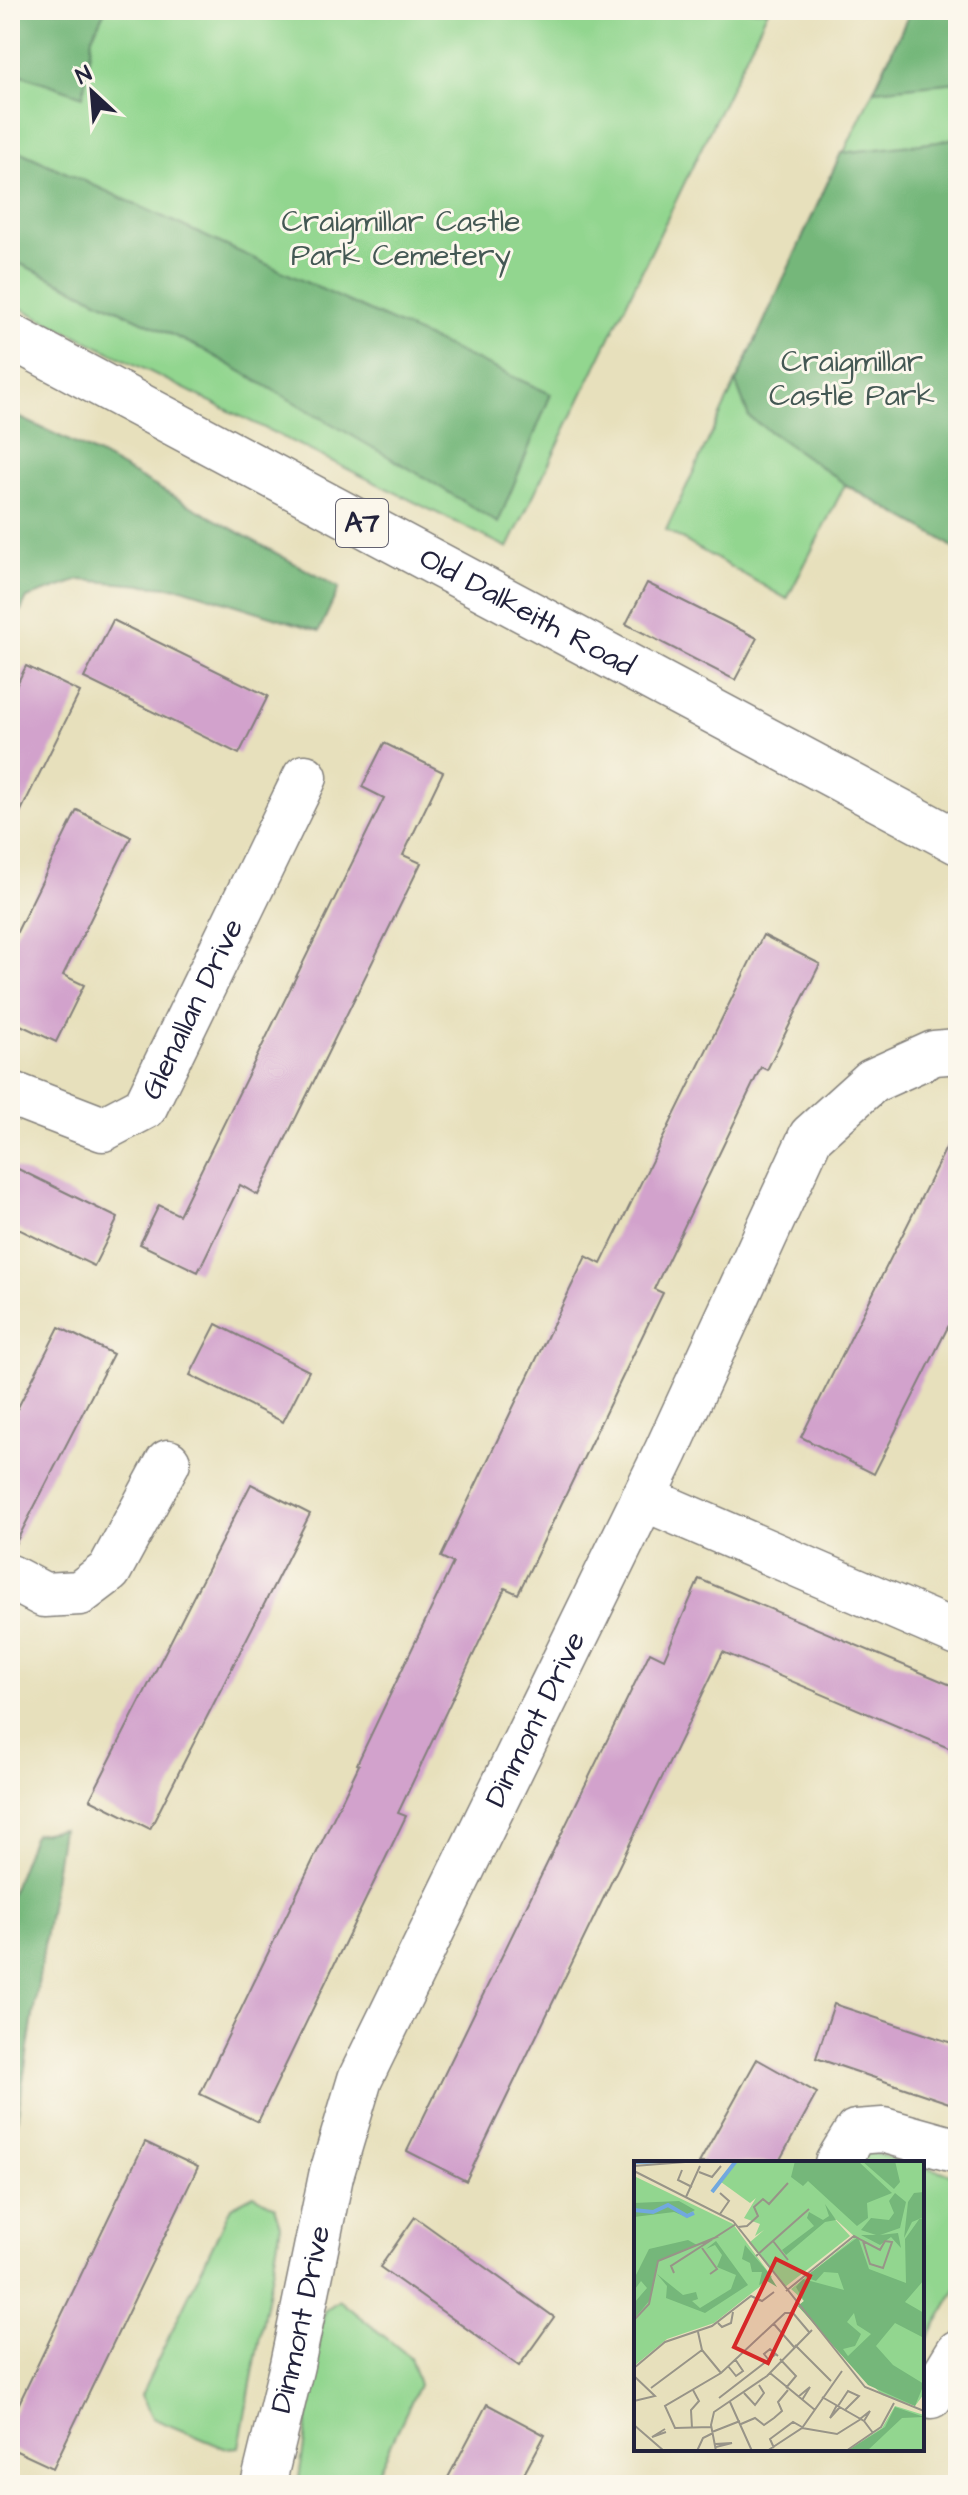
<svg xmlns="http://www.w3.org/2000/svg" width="968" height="2495" font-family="'Architects Daughter',sans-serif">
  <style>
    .green { fill: #92d68f; stroke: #5a7c65; stroke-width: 2 }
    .forest { fill: #75b77a; stroke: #4c6c5a; stroke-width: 2 }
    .building { fill: #d2a2cc }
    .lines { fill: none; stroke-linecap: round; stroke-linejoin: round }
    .minor-casing { stroke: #84817c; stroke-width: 47 }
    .primary-casing { stroke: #84817c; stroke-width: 47 }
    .minor { stroke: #fff; stroke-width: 44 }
    .primary { stroke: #fff; stroke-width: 44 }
    .labels { text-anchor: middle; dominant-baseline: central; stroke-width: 6; stroke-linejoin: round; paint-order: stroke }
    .shield { fill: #fbf7ec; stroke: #636270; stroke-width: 2 }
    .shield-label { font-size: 28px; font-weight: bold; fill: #22223b }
    .park-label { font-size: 30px; fill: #445854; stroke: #fbf7ec }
    .street-label { font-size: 30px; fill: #22223b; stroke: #fbf7ec }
    .inset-river { fill: none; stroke: #71a8df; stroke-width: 4 }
    .inset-road { fill: none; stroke: #989488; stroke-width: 2 }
    .view { fill: #d62828; fill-opacity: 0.15; stroke: #d62828; stroke-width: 4 }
    .inset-edge { fill: none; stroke: #22223b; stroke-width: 4 }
  </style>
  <rect width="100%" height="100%" fill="#fbf7ec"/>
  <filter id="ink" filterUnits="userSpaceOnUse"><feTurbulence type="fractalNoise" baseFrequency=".0125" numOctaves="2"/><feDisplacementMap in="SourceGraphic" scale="16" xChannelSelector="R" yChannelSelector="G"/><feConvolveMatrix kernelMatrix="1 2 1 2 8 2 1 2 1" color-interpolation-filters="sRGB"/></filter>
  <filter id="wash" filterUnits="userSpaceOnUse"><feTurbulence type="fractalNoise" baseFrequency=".006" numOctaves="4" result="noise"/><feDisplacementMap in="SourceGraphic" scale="32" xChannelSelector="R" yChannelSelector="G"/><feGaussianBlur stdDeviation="1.8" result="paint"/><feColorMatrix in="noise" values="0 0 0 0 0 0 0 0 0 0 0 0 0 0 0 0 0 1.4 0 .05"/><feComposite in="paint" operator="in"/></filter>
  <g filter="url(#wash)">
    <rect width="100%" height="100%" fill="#e7e0bc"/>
    <g class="green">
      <polygon points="10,10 768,10 508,548 10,303"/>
      <polygon points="911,10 958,10 958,551 940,538 845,485 787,599 666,530"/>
      <polygon points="865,2151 910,2163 857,2163"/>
      <polygon points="922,2166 958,2176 958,2286 922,2347"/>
      <polygon points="254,2195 275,2207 281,2225 239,2447 224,2448 152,2418 141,2395 231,2207"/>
      <polygon points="339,2300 410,2357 419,2385 372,2485 298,2485 324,2311"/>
    </g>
    <g class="forest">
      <polygon points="10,10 105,10 92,37 83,96 10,71"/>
      <polygon points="911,10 958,10 958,82 874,90"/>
      <polygon points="958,137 958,551 940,538 845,484 749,417 736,383 841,153 938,142"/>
      <polygon points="10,147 551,394 498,523 422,476 202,349 10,259"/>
      <polygon points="10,413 97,454 339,588 319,631 182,588 80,580 27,598 10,633"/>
      <polygon points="62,1829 12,2152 10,2155 10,1896 34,1834"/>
    </g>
    <g id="blocks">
      <g class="building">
        <polygon points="647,583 757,638 735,680 626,624"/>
        <polygon points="113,620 268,696 239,754 84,678"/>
        <polygon points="26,666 80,692 10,833 10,698"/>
        <polygon points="384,743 443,772 403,855 421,863 258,1195 240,1185 198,1272 140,1244 159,1205 179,1215 384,798 362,787"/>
        <polygon points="77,810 131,837 63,975 84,985 56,1042 10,1020 10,946"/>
        <polygon points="763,935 820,964 767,1070 761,1067 654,1289 663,1293 518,1594 505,1588 398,1813 406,1816 258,2122 200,2094 359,1765 357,1764 453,1563 441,1557 586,1256 601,1264"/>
        <polygon points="958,1124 958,1307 874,1474 801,1437"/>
        <polygon points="10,1165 118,1218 94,1266 10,1225"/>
        <polygon points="216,1324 309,1371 283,1422 190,1375"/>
        <polygon points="59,1327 113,1354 11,1552 10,1423"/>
        <polygon points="251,1484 310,1514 150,1829 90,1799"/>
        <polygon points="699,1579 958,1688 958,1752 723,1652 466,2181 407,2151 650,1652 664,1659"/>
        <polygon points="834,2004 958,2045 958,2106 816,2058"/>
        <polygon points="757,2059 817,2093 778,2163 699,2163"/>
        <polygon points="145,2142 198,2167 53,2468 10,2448 10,2422"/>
        <polygon points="415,2217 554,2317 519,2366 380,2267"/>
        <polygon points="487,2404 545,2435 518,2485 444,2485"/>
      </g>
    </g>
  </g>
  <g filter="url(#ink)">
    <use href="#blocks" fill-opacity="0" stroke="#84817c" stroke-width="2"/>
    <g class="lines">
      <defs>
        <g id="minor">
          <path id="s1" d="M10,1093l93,36 42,-22 160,-330"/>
          <polyline points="643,1498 958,1634"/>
          <polyline points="10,1577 44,1595 80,1593 109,1571 168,1462"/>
          <polyline points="837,2163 856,2132 883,2130 958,2151"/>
          <polyline points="922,2393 931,2396 958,2352"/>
          <path id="s2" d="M263,2485l29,-120 39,-189 29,-97 306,-627 145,-316 61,-55 62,-28 24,-2"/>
        </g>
        <g id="primary">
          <path id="s3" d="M10,336l948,506"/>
        </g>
      </defs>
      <use href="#minor" class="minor-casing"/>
      <use href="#primary" class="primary-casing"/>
      <use href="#minor" class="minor"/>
      <use href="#primary" class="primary"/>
    </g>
  </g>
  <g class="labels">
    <rect class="shield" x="336" y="499" width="52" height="48" rx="6"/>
    <g class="shield-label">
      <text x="362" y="523">A7</text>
    </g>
    <g class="park-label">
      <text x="401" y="222">Craigmillar Castle<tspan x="401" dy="34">Park Cemetery</tspan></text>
      <text x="852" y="362">Craigmillar<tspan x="852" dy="34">Castle Park</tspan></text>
    </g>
    <g class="street-label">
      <text stroke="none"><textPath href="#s3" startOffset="586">Old Dalkeith Road</textPath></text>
      <text stroke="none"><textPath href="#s1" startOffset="256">Glenallan Drive</textPath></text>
      <text stroke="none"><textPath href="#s2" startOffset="818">Dinmont Drive</textPath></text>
      <text stroke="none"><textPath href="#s2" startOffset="170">Dinmont Drive</textPath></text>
    </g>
  </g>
  <g transform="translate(634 2161)">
    <rect width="290" height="290" fill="#e7e0bc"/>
    <path d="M104,0h186v233l-9,12 -33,-11 -84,-89 6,-5 -13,-12 64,-52 -24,-22 19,21 -65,51 -36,-44 15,-13 -9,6 5,-12 -16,-6 12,-20 -6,5 -29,-21zM0,15l99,48 39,53 -58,46 -47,16 -33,27zM261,245l29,9v36h-77l35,-23z" fill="#92d68f"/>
    <path d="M161,0h63l34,32 -25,10 1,15 -11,8 -49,-45 -5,5 -12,-9zM228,0h33l5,21 -6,7zM290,31v25l-12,5 -8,16 4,-36 6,-9zM261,32l11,9 -6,26 -20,7 18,-2 3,15 -10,-11 -11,8 -19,-10h15l-15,-5 10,-12 18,2 5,-7 -5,-12zM45,40l16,9 -11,6 -10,-4 -40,5v-14zM191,43l11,16 -11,2 -39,33 -4,-5 32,-24 -7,-8 2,-6 14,8 6,-4zM286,57l4,1v61l-19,22 19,11v25l-29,-15 -19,23 17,19 31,19 -9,22 -47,-21 -70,-79 6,-5 -8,-14 7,-8 41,11 -6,-17 -14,-1 -8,9 -11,-4 53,-40 11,32 37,14 -1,-44zM220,152l3,12 14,9 -23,22 -5,-7 12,-3 6,-12 -14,-12zM54,79l9,5 -39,16 -8,39 -16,19v-16l13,-15 -6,-7 -6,8 -1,-10 15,-30zM82,80l32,44 -43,28 -39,-15 1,-12 -10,-12 26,21 13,-3 2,7 -6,2 8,7 31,-19 5,-14 -19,-8 5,-12 -7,-10 -9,4zM111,84l22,26 10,16 -10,-6 -8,4 3,-13h-10l-2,-9 -8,-4zM261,246l29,10 -22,1 -35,33h-20l38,-24z" fill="#75b77a" fill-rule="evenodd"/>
    <path class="inset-river" d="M0,1l42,-1M78,31l24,-31M0,49l19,2 15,-7 19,11 7,-3"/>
    <path class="inset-road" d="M0,5l64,-5M48,9l-4,10 14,7M0,10l99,50 132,166 59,24M65,11l13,5 9,-11M52,36l14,-31M86,53l9,-13 -9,-8M104,66l9,-1 11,-10 -4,-9 9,-8 6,5 19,-21M139,80l15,19M229,80l17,9 5,-9 7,1 -9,26 -13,-4zM68,87l15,21 -7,5M122,95l53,-47M40,112l-3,-7 65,-42M152,130l68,-55 9,5M0,159l15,-16 9,-43 61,-25M84,162l4,4 9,-4 2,-11M139,162l21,24M64,171l4,18 19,23M161,184l36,36M134,198l-4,-5 6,-5 8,7M146,198l16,17 -10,12M94,205l8,10 7,-5 -8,-12M0,207l31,-26 47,-16 39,-30 11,5 12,-9M136,212l45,37M0,215l21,20 -21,5M17,227l51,-38M110,232l11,12 9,-12 -5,-8M164,236l12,-10 -8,13M188,236l42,24 9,12M85,237l57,-44M96,241l22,49M203,244l-7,13 10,-11M204,245l10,-15 11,5 -14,14M226,258l10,-8 -6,10M107,263l14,-6 9,7 10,-7 8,-7 -4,-9 10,-12M0,264l30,26M77,266l-36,1 -10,-22 56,-33 64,-60h8l16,19M58,267l-1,-18 8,-9 -6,-11M168,267l35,6 24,-15M31,268l-13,8 14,-5M78,271l28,-11M81,283l17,-1 -16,4M140,287l-4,-9 23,-17 9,5M63,290l6,-13 10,-5M82,290l-5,-26 3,-13 53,-36 45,-46M133,290l35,-23 40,-57M212,290l35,-24 13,-24"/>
    <path class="view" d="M142,98l34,17 -42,87 -34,-16z"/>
    <rect width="290" height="290" class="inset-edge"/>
  </g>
  <rect width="968" height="2495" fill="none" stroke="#fbf7ec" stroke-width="40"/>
  <g transform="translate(92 92) rotate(334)" stroke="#fbf7ec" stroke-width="6" paint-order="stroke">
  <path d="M0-6L14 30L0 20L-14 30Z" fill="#22223b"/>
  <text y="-12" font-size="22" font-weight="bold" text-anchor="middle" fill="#22223b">N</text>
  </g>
</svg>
